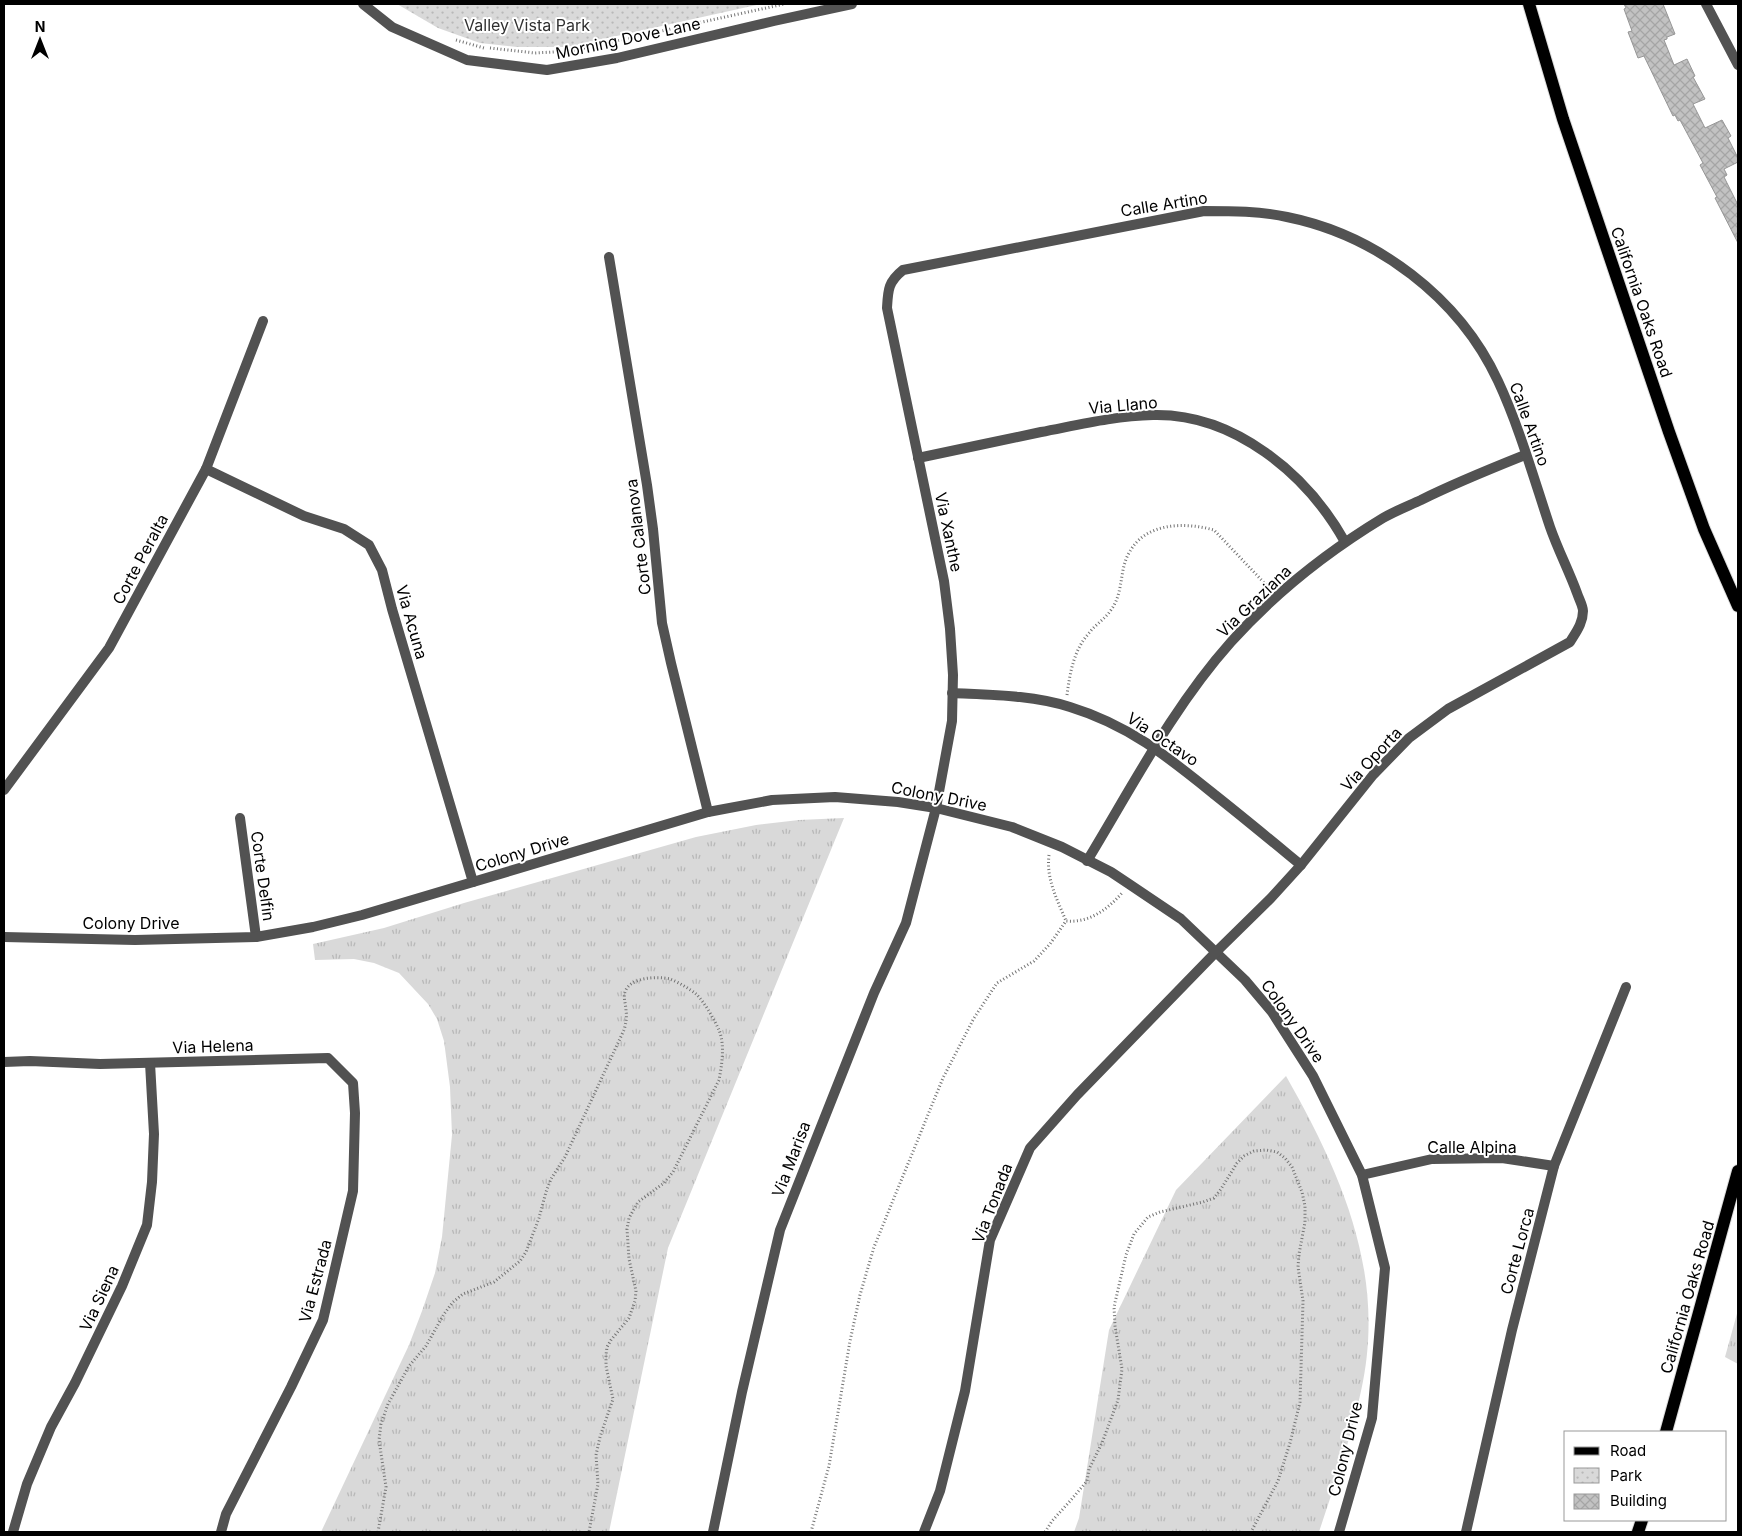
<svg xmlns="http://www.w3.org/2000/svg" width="1742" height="1536" font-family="Inter,sans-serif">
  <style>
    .grass { fill: url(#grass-tufts) }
    .park { fill: url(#park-dots) }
    .building { fill: url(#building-cross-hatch); stroke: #969696 }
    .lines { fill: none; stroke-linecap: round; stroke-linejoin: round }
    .primary-casing { stroke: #dbdbdb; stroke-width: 14 }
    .path { stroke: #747474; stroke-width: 3; stroke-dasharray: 1 2.5; stroke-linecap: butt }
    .minor { stroke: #525252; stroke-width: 10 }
    .primary { stroke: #000; stroke-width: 12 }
    .labels { text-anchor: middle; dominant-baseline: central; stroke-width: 4; stroke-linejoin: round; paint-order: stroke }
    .park-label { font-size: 16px; fill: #303030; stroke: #fff }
    .street-label { font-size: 16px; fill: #000; stroke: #fff }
  </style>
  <defs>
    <pattern id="grass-tufts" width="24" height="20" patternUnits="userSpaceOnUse" patternTransform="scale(1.25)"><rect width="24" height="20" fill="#d9d9d9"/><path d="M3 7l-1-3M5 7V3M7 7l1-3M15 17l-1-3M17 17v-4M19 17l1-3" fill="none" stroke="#b8b8b8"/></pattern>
    <pattern id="park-dots" width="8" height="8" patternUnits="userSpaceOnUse" patternTransform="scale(1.25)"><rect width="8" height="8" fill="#d9d9d9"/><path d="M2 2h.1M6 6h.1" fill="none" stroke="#b8b8b8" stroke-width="1.8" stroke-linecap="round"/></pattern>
    <pattern id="building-cross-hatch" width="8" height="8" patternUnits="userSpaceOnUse" patternTransform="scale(1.25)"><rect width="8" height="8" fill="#c2c2c2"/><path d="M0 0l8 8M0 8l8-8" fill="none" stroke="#a5a5a5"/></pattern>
  </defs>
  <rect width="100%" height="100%" fill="#fff"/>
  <g class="grass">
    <polygon points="844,818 668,1248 609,1532 321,1532 409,1345 422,1311 435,1273 442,1237 452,1135 450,1087 444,1041 437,1019 428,1004 399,973 374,963 354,959 315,960 313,944 384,928 464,903 696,837 756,825 799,820"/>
    <path d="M1286,1076c56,99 101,199 75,315 -10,48 -27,95 -42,141h-245l5,-14 30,-188 67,-140z"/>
    <polygon points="1738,1310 1738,1364 1725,1357"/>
  </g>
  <polygon class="park" points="397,4 761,4 567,47 517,47 480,43 438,28"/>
  <polygon class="building" points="1624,4 1663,4 1675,34 1667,37 1667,39 1664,40 1674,65 1687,59 1695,76 1693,77 1705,99 1693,104 1705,128 1722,120 1731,136 1728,138 1738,158 1738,162 1724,169 1727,175 1724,177 1738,205 1738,243 1715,198 1717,197 1700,165 1703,163 1680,120 1678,121 1675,115 1673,116 1644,56 1638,58 1628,32 1632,31 1624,9 1626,8"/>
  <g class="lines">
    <defs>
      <g id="primary">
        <polyline points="1529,4 1563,119 1669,432 1704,529 1738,606"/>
        <polyline points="1666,1432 1738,1171"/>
        <polyline points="1638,1532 1642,1520"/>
      </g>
    </defs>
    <use href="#primary" class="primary-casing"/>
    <g class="path">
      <polyline points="456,40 484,48"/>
      <polyline points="490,48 535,53 571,51 784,4"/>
      <path d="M1067,695c3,-23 7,-46 23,-63 6,-8 15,-13 21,-22 13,-18 8,-40 18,-57 16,-31 56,-31 85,-23l56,59"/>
      <path d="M1049,855c-3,24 8,44 17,66"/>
      <path d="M378,1532l8,-45 -7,-47 2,-16 7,-20 21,-38 17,-20 18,-32 9,-12 10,-8 31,-12 26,-21 6,-9 13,-34 7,-26 5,-13 14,-22 59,-127c2,-7 3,-13 2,-19 0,-7 -3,-13 -1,-19 5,-15 32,-16 45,-13 8,3 20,10 26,15 8,7 19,27 23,36 6,15 3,34 0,50l-46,92 -9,11 -26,19 -9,16 -2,11 2,30 7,32 -1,10 -6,17 -18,22 -4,7 -1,8v11l7,33 -13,38 -4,18 2,29 -9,48"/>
      <path d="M811,1532l18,-66 21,-125 10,-46 14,-48 69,-169 31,-60 23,-35 37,-22 16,-17 16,-23c23,2 41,-11 56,-28"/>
      <polyline points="1045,1532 1052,1521 1071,1500 1087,1481 1089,1469 1102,1443 1118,1400 1122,1369 1115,1326 1114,1307 1126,1255 1134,1234 1148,1217 1160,1212 1203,1202 1214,1198 1221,1189 1237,1163 1244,1156 1254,1151 1266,1150 1277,1152 1285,1158 1292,1167 1302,1192 1305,1206 1305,1222 1299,1254 1298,1267 1303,1301 1300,1402 1290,1443 1278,1481 1251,1532"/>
    </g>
    <g class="minor">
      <polyline points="363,4 392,27 467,60 547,70 617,58 774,21 852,4"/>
      <polyline points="1706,4 1738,65"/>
      <polyline points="609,257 647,485 653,529 662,623 671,663 708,812"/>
      <path d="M918,458c41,-9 82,-17 123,-26 37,-7 73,-16 112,-17 81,-2 154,59 192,127"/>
      <polyline points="206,469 304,516 344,529 369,545 382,570 392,609 473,882"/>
      <path d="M952,693c40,2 80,2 118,14 59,18 98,50 145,88 29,23 58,47 86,70"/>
      <polyline points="4,790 109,648 206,469 263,321"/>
      <polyline points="240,818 256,937"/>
      <path d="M1087,861c45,-74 86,-154 144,-219 44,-49 96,-90 152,-124 12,-7 25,-12 38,-18 34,-17 69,-31 104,-45"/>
      <polyline points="4,937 135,940 256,937 313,927 362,915 708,812 772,800 835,797 898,802 936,808 1012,827 1062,847 1111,872 1129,884 1181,919 1245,980 1272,1012 1313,1076 1362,1175 1385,1268 1372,1418 1339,1532"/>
      <polyline points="4,1062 30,1061 100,1064 328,1058 353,1083 355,1113 353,1191 323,1320 291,1387 226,1514 221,1532"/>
      <polyline points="1362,1175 1432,1159 1502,1158 1554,1166"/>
      <polyline points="13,1532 27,1484 51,1427 75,1383 122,1286 147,1225 152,1182 154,1134 150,1063"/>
      <path d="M713,1532l29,-140 38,-162 94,-237 32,-70 30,-115 16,-87 1,-46 -3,-46 -6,-48 -57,-273c1,-18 1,-26 16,-38l301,-59c28,0 56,0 83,6 89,18 172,80 211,164 21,45 36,98 52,146 8,23 19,44 27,66 2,6 6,13 6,18 0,12 -7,21 -13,31l-122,67 -39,29 -36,37 -72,90 -30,33 -55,54 -139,143 -47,53 -40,92 -25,151 -25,100 -16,41"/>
      <polyline points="1466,1532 1512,1330 1554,1166 1626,987"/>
    </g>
    <use href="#primary" class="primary"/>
  </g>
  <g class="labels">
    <g class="park-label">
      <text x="527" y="25">Valley Vista Park</text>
    </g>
    <g class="street-label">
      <text transform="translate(628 38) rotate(-12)">Morning Dove Lane</text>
      <text transform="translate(1164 204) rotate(-9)">Calle Artino</text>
      <text transform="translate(1642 302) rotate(71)">California Oaks Road</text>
      <text transform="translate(1123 405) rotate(-5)">Via Llano</text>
      <text transform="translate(1530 424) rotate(70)">Calle Artino</text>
      <text transform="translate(949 532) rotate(78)">Via Xanthe</text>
      <text transform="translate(638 537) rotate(-97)">Corte Calanova</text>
      <text transform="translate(140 559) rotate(-62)">Corte Peralta</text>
      <text transform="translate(1254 601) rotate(-44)">Via Graziana</text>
      <text transform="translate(412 622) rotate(74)">Via Acuna</text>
      <text transform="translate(1163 739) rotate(34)">Via Octavo</text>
      <text transform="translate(1371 759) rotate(-47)">Via Oporta</text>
      <text transform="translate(939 796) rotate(11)">Colony Drive</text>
      <text transform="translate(522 852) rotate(-17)">Colony Drive</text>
      <text transform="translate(263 876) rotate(82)">Corte Delfin</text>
      <text x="131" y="923">Colony Drive</text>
      <text transform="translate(1293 1021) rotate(55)">Colony Drive</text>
      <text transform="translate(213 1046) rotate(-2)">Via Helena</text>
      <text x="1472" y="1147">Calle Alpina</text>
      <text transform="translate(791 1159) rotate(-69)">Via Marisa</text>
      <text transform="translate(992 1203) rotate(-69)">Via Tonada</text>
      <text transform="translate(1517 1251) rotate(-75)">Corte Lorca</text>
      <text transform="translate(315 1281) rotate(-75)">Via Estrada</text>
      <text transform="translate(1687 1297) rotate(-74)">California Oaks Road</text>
      <text transform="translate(99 1298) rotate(-65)">Via Siena</text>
      <text transform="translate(1345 1449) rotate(-76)">Colony Drive</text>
    </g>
  </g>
  <rect width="1742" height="1536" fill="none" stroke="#000000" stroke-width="10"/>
  <rect x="1564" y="1431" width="162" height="90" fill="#ffffff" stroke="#999999"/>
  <rect x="1574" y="1447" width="25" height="8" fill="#000000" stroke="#999999"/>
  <text x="1610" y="1456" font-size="15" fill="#000000">Road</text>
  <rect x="1574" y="1468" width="25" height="15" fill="url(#park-dots)" stroke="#999999"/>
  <text x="1610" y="1481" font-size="15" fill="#000000">Park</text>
  <rect x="1574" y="1494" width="25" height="15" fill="url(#building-cross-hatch)" stroke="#999999"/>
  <text x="1610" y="1506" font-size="15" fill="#000000">Building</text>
  <g transform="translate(40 40)" stroke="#ffffff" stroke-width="4" paint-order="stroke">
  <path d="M0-4L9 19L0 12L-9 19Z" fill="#000000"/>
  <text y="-8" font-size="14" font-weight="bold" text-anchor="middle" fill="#000000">N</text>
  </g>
</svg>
